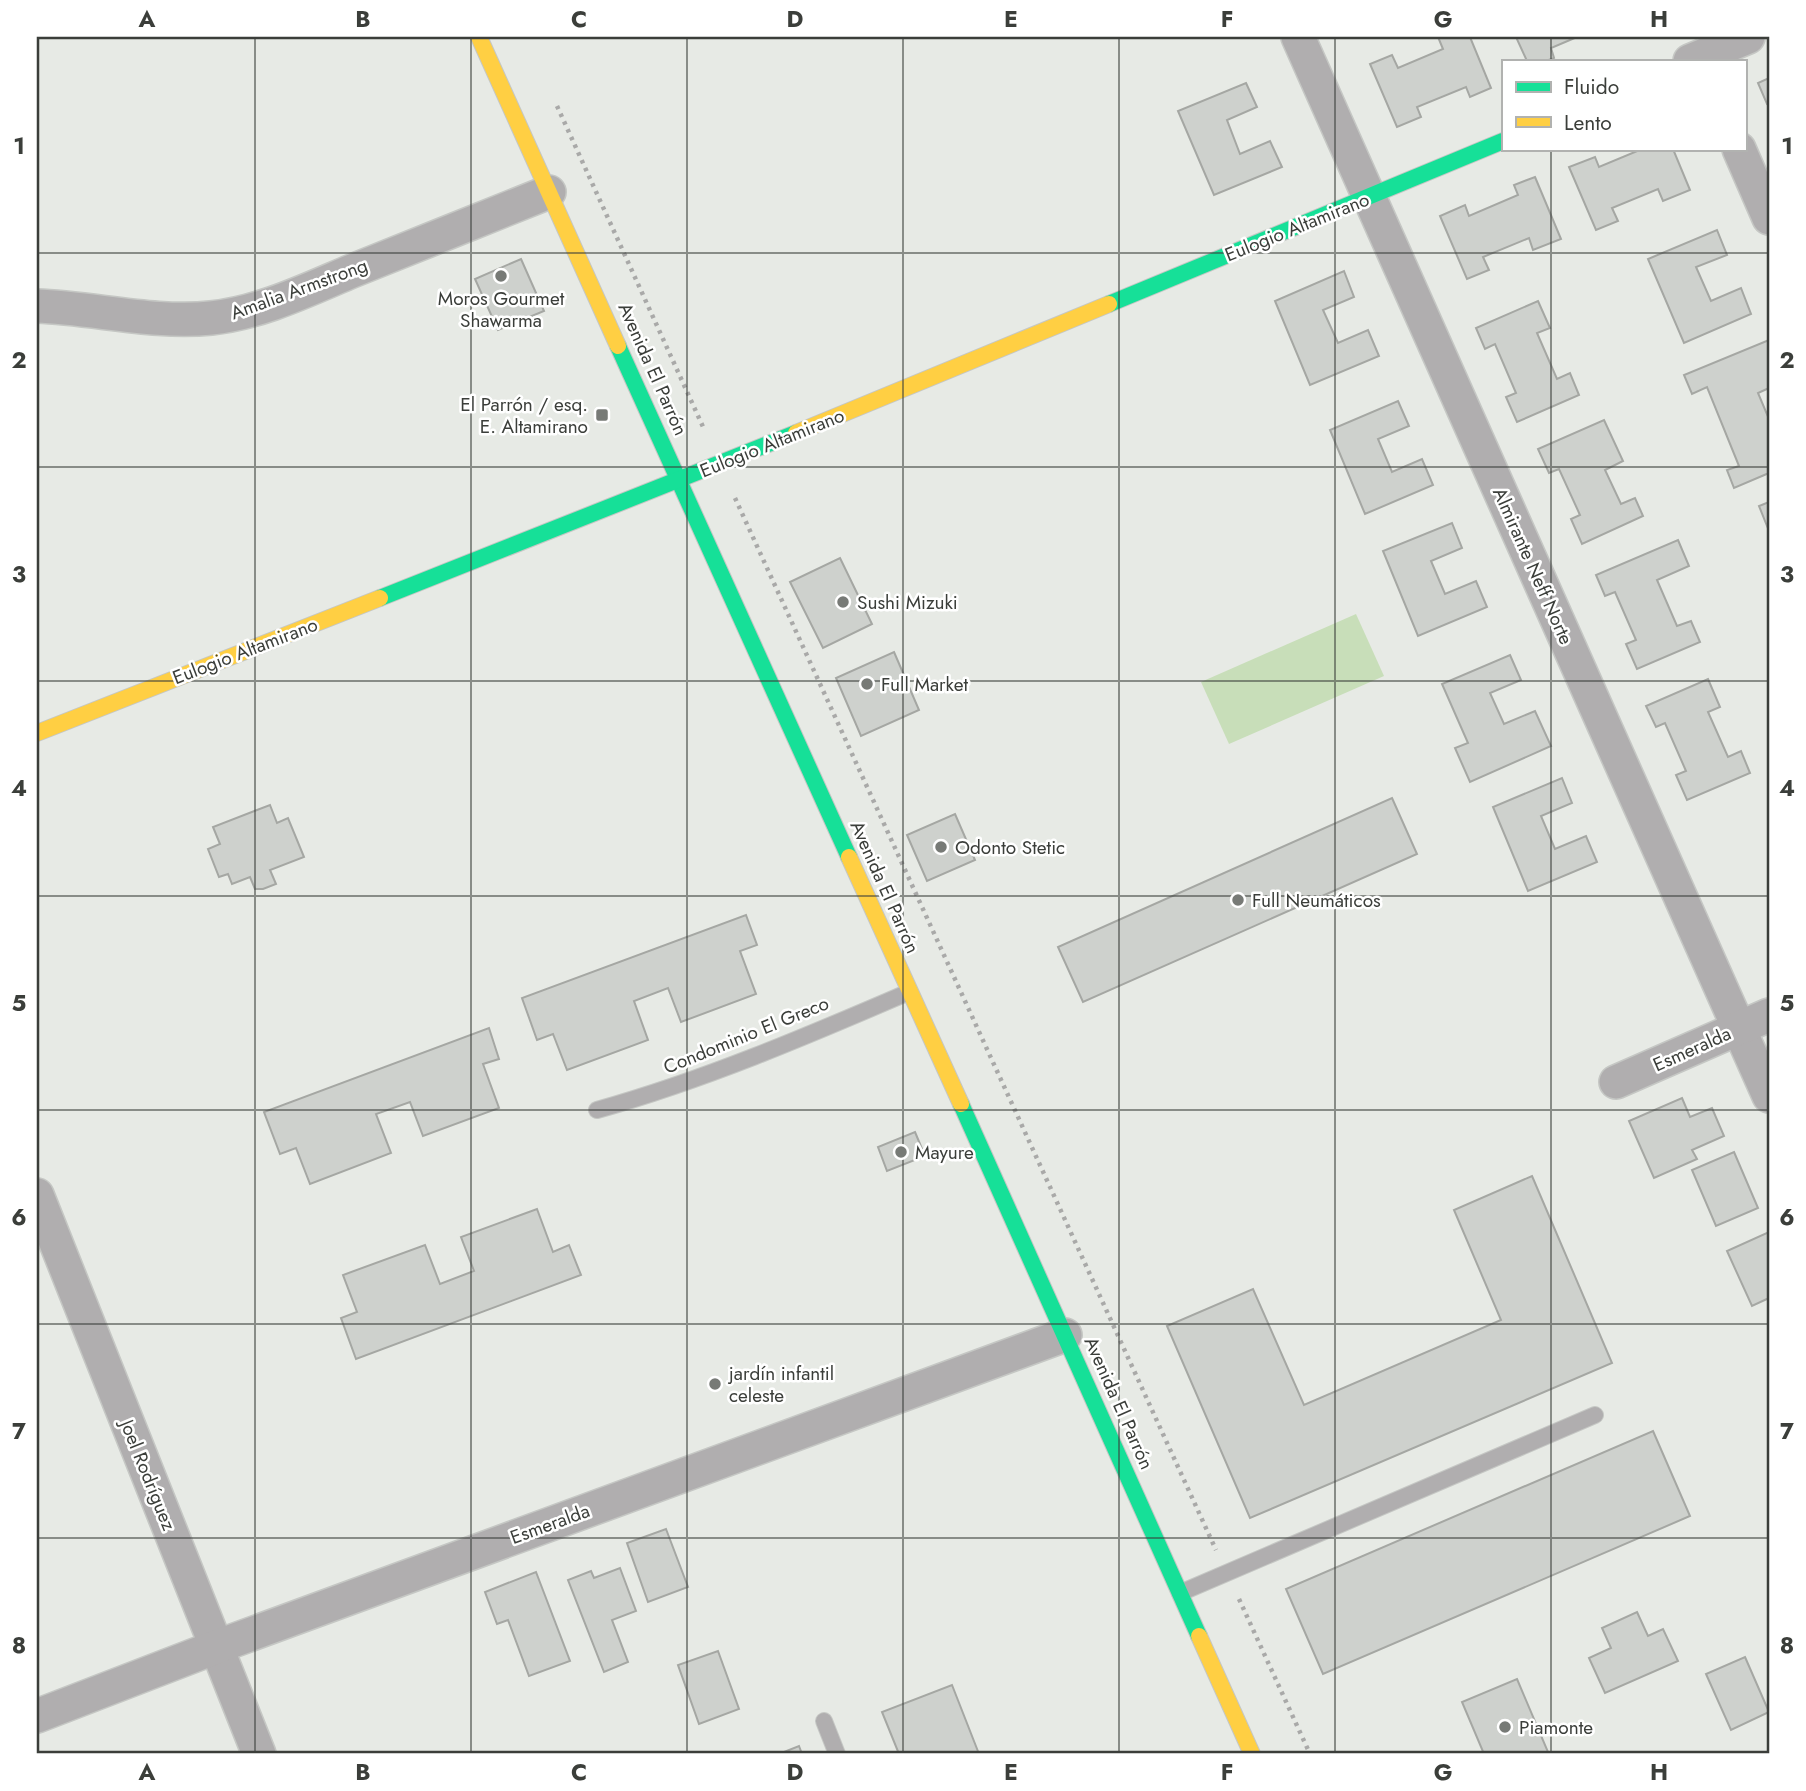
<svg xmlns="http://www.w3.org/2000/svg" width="1806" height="1791" font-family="Jost,sans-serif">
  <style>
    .green { fill: #c8deb9 }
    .building { fill: #ced1cd; stroke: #a5a7a3; stroke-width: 2 }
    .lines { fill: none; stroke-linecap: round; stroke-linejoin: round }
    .lane-casing { stroke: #c5c7c4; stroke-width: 18 }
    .street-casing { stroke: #c5c7c4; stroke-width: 36 }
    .fast-casing { stroke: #c5c7c4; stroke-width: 18 }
    .slow-casing { stroke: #c5c7c4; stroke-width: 18 }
    .path { stroke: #a9a9a8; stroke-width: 4.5; stroke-dasharray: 3.5 5; stroke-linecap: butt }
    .lane { stroke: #b0aeaf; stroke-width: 16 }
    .street { stroke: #b0aeaf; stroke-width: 33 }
    .fast { stroke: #16e098; stroke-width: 16 }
    .slow { stroke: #ffcf43; stroke-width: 16 }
    .grid { fill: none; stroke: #3b3e3a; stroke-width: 2; stroke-opacity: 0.55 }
    .poi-dot { fill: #777a76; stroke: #fff; stroke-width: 2.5 }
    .labels { text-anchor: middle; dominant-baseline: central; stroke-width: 5; stroke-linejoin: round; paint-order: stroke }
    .street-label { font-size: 19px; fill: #3b3e3a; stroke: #fff }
    .poi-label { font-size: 19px; fill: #3b3e3a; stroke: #fff; text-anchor: start }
    .neatline { fill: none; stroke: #3b3e3a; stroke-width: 2.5 }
    .grid-label { font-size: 23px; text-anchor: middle; font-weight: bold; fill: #3b3e3a }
  </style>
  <rect width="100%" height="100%" fill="#e7eae5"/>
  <polygon class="green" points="1356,614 1384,676 1229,744 1201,682"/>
  <g class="building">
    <polygon points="1438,37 1470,37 1491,88 1470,97 1466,87 1417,107 1421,117 1397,127 1370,64 1392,55 1398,68 1443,49"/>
    <polygon points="1516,37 1577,37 1551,48 1554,58 1546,61 1527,61"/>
    <polygon points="1769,78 1769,103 1767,104 1758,83"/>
    <polygon points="1246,83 1257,107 1227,120 1240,154 1270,141 1282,167 1214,195 1178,111"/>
    <polygon points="1642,149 1673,149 1690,190 1663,201 1658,189 1612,208 1618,221 1596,230 1569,167 1595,157 1599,167"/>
    <polygon points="1535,177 1561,239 1533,250 1529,238 1483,257 1489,270 1467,279 1440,216 1465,205 1469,216 1518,195 1514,185"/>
    <polygon points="1717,230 1727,255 1696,267 1711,301 1741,288 1751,314 1684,343 1648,259"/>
    <polygon points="521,259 544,311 498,330 475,279"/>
    <polygon points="1344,271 1354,297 1323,310 1338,343 1368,330 1379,356 1310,385 1275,301"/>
    <polygon points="1538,301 1550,328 1537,333 1557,379 1570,373 1579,395 1517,422 1506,397 1516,393 1495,344 1485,349 1476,328"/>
    <polygon points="1769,340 1769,388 1758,393 1769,419 1769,473 1734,488 1727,470 1739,466 1707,387 1692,394 1684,375"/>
    <polygon points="1398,401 1409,426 1378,439 1392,472 1422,459 1433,485 1365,514 1330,430"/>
    <polygon points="1604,420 1623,461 1605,470 1621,504 1635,498 1643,516 1582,544 1571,519 1580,515 1559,469 1549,473 1538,449"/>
    <polygon points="1769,502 1769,531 1759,506"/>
    <polygon points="1452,523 1462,548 1431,561 1445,594 1476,581 1487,607 1418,636 1383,551"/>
    <polygon points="1678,540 1689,566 1657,580 1677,626 1691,621 1700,642 1637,669 1626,644 1636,640 1615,592 1605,596 1596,575"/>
    <polygon points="840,558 872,624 823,648 790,582"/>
    <polygon points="894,652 919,710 861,736 836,678"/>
    <polygon points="1510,655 1521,680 1490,693 1504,724 1535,711 1551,746 1470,782 1455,748 1468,743 1442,684"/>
    <polygon points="1708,679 1720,707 1708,712 1728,757 1741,751 1750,773 1687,800 1676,775 1686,771 1665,723 1656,727 1646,706"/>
    <polygon points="1562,778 1572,803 1541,816 1555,849 1586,836 1597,862 1528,891 1493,807"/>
    <polygon points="1392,798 1417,854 1083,1002 1058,947"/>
    <polygon points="270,805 277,823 288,818 304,857 270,870 276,884 263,889 255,889 250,877 232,884 228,874 219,877 208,849 220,844 213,827"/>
    <polygon points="955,814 975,860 927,881 907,835"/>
    <polygon points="746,915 757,945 740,951 756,994 681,1022 668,988 634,1001 648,1040 567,1070 553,1034 537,1040 522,998"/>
    <polygon points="489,1028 499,1059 483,1064 499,1108 423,1136 410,1102 376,1114 391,1153 310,1184 296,1148 280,1154 264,1112"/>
    <polygon points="1682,1098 1690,1117 1712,1108 1724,1136 1692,1150 1697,1159 1654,1178 1629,1121"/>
    <polygon points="915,1132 925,1156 887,1171 878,1147"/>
    <polygon points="1734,1152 1758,1208 1716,1226 1692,1170"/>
    <polygon points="1532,1176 1612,1363 1250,1518 1167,1326 1253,1289 1304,1405 1501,1320 1454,1210"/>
    <polygon points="537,1209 553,1252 569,1245 581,1275 356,1359 341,1318 357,1312 343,1275 425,1245 440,1284 474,1271 461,1237"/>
    <polygon points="1769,1232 1769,1298 1752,1306 1727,1251"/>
    <polygon points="1653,1431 1690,1516 1323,1674 1286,1589"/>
    <polygon points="666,1529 688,1587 648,1602 627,1543"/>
    <polygon points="620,1568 636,1611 612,1620 628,1662 604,1672 568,1580 591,1571 594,1578"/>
    <polygon points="536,1572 570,1661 529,1676 508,1620 497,1624 485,1592"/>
    <polygon points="1637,1612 1648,1636 1663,1629 1678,1661 1605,1693 1589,1658 1611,1648 1602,1628"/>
    <polygon points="718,1651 739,1709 699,1724 678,1665"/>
    <polygon points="1745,1657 1769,1712 1731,1730 1706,1674"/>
    <polygon points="1517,1679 1548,1752 1484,1754 1462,1702"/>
    <polygon points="952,1685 979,1754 899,1754 882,1712"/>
    <polygon points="799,1746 802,1754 779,1754"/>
  </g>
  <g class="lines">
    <defs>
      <g id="lane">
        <path d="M597,1110c107,-30 210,-74 312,-118"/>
        <polyline points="1180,1593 1595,1415"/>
        <polyline points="824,1721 837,1754"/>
      </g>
      <g id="street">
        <polyline points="1298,37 1769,1096"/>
        <polyline points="1690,61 1748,37"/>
        <polyline points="1739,149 1769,218"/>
        <path d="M37,306c57,2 118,18 174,12 49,-5 96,-28 141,-47 66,-26 131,-53 197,-79"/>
        <polyline points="1616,1082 1769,1015"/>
        <polyline points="37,1195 259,1754"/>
        <polyline points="37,1716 216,1647 1065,1335"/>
      </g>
      <g id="fast">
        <polyline points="1109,304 1503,141"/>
        <polyline points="618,346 849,857"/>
        <polyline points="380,598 796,433"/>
        <polyline points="961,1104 1199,1636"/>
      </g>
      <g id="slow">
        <polyline points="479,37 618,346"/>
        <polyline points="796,433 1109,304"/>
        <polyline points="37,733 380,598"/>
        <polyline points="849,857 961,1104"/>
        <polyline points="1199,1636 1252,1754"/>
      </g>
    </defs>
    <use href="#lane" class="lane-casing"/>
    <use href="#street" class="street-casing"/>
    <use href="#fast" class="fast-casing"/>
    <use href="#slow" class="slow-casing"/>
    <g class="path">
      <polyline points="557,106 704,429"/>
      <polyline points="735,498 1216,1550"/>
      <polyline points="1239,1599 1310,1754"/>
    </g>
    <use href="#lane" class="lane"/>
    <use href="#street" class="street"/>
    <use href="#fast" class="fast"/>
    <use href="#slow" class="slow"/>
  </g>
  <path class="grid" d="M255,37v1717M471,37v1717M687,37v1717M903,37v1717M1119,37v1717M1335,37v1717M1551,37v24M1551,149v1605M37,253h1732M37,467h1732M37,681h1732M37,896h1732M37,1110h1732M37,1324h1732M37,1538h1732"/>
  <g class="poi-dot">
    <circle cx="501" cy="276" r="7"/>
    <rect x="595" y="408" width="14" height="14" rx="3.5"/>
    <circle cx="843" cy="602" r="7"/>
    <circle cx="867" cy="684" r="7"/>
    <circle cx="941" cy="847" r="7"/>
    <circle cx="1238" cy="900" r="7"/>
    <circle cx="901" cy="1152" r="7"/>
    <circle cx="715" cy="1384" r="7"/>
    <circle cx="1505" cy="1727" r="7"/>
  </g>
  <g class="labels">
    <g class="street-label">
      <text transform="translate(1297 227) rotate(-22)">Eulogio Altamirano</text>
      <text transform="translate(299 289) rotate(-20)">Amalia Armstrong</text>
      <text transform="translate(653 369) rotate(66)">Avenida El Parrón</text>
      <text transform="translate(772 443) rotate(-22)">Eulogio Altamirano</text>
      <text transform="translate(1533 566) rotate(66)">Almirante Neff Norte</text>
      <text transform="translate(245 651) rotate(-21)">Eulogio Altamirano</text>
      <text transform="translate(885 887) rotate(66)">Avenida El Parrón</text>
      <text transform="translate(746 1035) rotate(-22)">Condominio El Greco</text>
      <text transform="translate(1692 1049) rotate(-24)">Esmeralda</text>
      <text transform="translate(1119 1403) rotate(66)">Avenida El Parrón</text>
      <text transform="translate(148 1475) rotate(68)">Joel Rodríguez</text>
      <text transform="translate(550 1524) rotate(-20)">Esmeralda</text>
    </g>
    <g class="poi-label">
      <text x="501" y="298" text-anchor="middle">Moros Gourmet<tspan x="501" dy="22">Shawarma</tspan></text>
      <text x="588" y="404" text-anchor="end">El Parrón / esq.<tspan x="588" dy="22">E. Altamirano</tspan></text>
      <text x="857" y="602">Sushi Mizuki</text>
      <text x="881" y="684">Full Market</text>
      <text x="955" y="847">Odonto Stetic</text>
      <text x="1252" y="900">Full Neumáticos</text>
      <text x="915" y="1152">Mayure</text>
      <text x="729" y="1373">jardín infantil<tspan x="729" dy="22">celeste</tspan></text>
      <text x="1519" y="1727">Piamonte</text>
    </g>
  </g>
  <rect width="1806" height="1791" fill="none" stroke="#ffffff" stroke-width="77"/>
  <rect x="1502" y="60" width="245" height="91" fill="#ffffff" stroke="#b1b2b0" stroke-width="2"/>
  <rect x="1516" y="82" width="35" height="10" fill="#16e098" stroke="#b1b2b0" stroke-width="2"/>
  <text x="1564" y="94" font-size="21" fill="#3b3e3a">Fluido</text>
  <rect x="1516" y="117" width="35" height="10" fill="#ffcf43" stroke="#b1b2b0" stroke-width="2"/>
  <text x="1564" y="130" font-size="21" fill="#3b3e3a">Lento</text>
  <rect x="38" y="38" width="1730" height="1714" class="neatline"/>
  <g class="grid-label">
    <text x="147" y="27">A</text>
    <text x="363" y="27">B</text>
    <text x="579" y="27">C</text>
    <text x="795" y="27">D</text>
    <text x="1011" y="27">E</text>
    <text x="1227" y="27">F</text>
    <text x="1443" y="27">G</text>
    <text x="1659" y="27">H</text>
    <text x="19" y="154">1</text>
    <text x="1787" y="154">1</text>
    <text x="19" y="368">2</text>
    <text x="1787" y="368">2</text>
    <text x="19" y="582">3</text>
    <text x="1787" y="582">3</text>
    <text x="19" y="796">4</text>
    <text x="1787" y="796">4</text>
    <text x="19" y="1011">5</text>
    <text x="1787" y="1011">5</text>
    <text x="19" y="1225">6</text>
    <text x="1787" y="1225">6</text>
    <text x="19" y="1439">7</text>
    <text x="1787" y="1439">7</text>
    <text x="19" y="1653">8</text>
    <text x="1787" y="1653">8</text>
    <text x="147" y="1780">A</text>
    <text x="363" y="1780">B</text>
    <text x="579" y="1780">C</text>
    <text x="795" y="1780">D</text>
    <text x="1011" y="1780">E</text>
    <text x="1227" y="1780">F</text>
    <text x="1443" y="1780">G</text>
    <text x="1659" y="1780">H</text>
  </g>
</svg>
